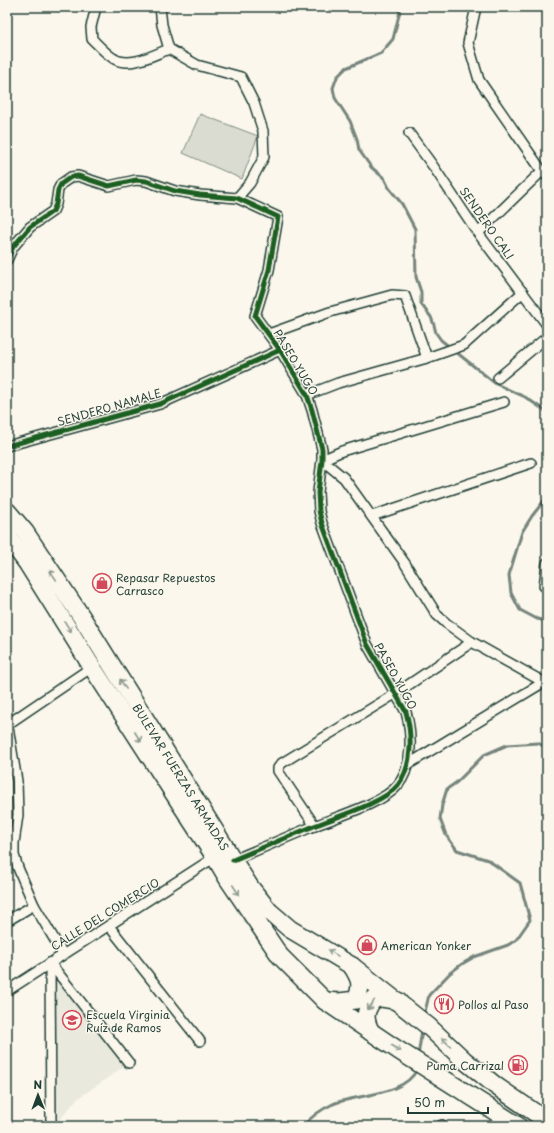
<svg xmlns="http://www.w3.org/2000/svg" width="554" height="1133" font-family="'Playpen Sans',sans-serif">
  <style>
    .built { fill: #eae9de }
    .green { fill: #dbdcd1; stroke: #7d8c82 }
    .lines { fill: none; stroke-linecap: round; stroke-linejoin: round }
    .stream { stroke: #74847b; stroke-width: 3 }
    .street-casing { stroke: #1f3d34; stroke-width: 12 }
    .highway-casing { stroke: #1f3d34; stroke-width: 20 }
    .street { stroke: #fbf7ec; stroke-width: 9 }
    .highway { stroke: #fbf7ec; stroke-width: 17 }
    .cycleway-casing { stroke: #fbf7ec; stroke-width: 8 }
    .cycleway { stroke: #1b5e20; stroke-width: 5 }
    .oneway { stroke: #8d9a90 }
    .labels { text-anchor: middle; dominant-baseline: central; stroke-width: 3; stroke-linejoin: round; paint-order: stroke }
    .street-label { font-size: 11px; fill: #1f3d34; stroke: #fbf7ec }
    .poi-label { font-size: 11px; fill: #1f3d34; stroke: #fbf7ec; text-anchor: start }
  </style>
  <rect width="100%" height="100%" fill="#fbf7ec"/>
  <filter id="ink" filterUnits="userSpaceOnUse"><feTurbulence type="fractalNoise" baseFrequency=".025" numOctaves="2"/><feDisplacementMap in="SourceGraphic" scale="8" xChannelSelector="R" yChannelSelector="G"/><feConvolveMatrix kernelMatrix="1 2 1 2 8 2 1 2 1" color-interpolation-filters="sRGB"/></filter>
  <g filter="url(#ink)">
    <polygon class="built" points="54,974 126,1065 76,1100 56,1124"/>
    <polygon class="green" points="200,114 258,136 242,179 183,153"/>
    <g class="lines">
      <g class="stream">
        <polyline points="401,7 393,39 381,53 346,68 337,77 333,88 335,98 350,121 357,139 359,150 371,167 384,178 389,188 402,204 415,229 416,277 421,292 421,304 431,317 434,325 436,333 441,340 496,384 525,397 547,412"/>
        <polyline points="547,497 532,516 522,532 509,575 511,593 520,610 537,619 547,621"/>
        <polyline points="424,1016 429,995 450,973 462,964 474,957 508,945 516,940 530,920 520,883 488,860 457,850 446,835 440,819 442,805 447,789 457,782 484,755 507,745 538,743 547,748"/>
        <polyline points="418,1056 422,1030"/>
        <path d="M303,1126c8,-9 19,-17 30,-22 24,-10 72,-8 84,-35"/>
      </g>
      <defs>
        <g id="street">
          <path d="M96,7l-5,20 1,12c6,6 13,14 21,19 16,11 40,-3 56,-9"/>
          <polyline points="160,7 162,25 169,49 197,65 241,77 254,103 263,131 264,157 250,183 237,198"/>
          <polyline points="476,7 468,43 479,80 542,171 547,176"/>
          <polyline points="409,133 433,166 478,233 547,325"/>
          <polyline points="478,233 542,171"/>
          <path d="M7,260l6,-13 17,-20 23,-16 3,-7 2,-14 3,-6 10,-7 7,-1 31,10 27,-6 10,1 29,10 25,4 37,3 41,19 -9,53 -14,46 25,34 27,45 5,15 10,39v11l-4,32 1,19 3,12 45,121 39,68c6,22 7,54 -8,73 -14,18 -62,32 -84,41 -27,11 -54,23 -81,34"/>
          <polyline points="269,334 330,312 392,295 405,296 427,358"/>
          <polyline points="498,378 547,337"/>
          <polyline points="307,395 338,383 427,358 464,345 523,292"/>
          <polyline points="504,402 342,451 322,460 344,478 404,562 437,615 446,623 472,642 547,684"/>
          <polyline points="7,446 160,404 280,350"/>
          <polyline points="372,516 531,463"/>
          <polyline points="544,586 547,563"/>
          <polyline points="7,721 17,781 18,815 14,843 14,855 18,868 34,905 63,954"/>
          <polyline points="8,724 92,667"/>
          <polyline points="407,765 544,682"/>
          <polyline points="315,826 278,771 278,768 282,763 395,694 472,642"/>
          <polyline points="7,921 34,905"/>
          <polyline points="109,926 200,1041"/>
          <polyline points="50,963 51,1126"/>
          <polyline points="50,963 129,1063"/>
          <polyline points="7,991 215,857"/>
          <polyline points="440,1126 442,1125"/>
        </g>
        <g id="highway">
          <polyline points="7,511 25,532 81,616 233,860 250,887 269,911 290,929 352,966 428,1026 464,1060 496,1086 547,1121"/>
          <polyline points="7,536 27,563 92,667 215,857 228,879 280,956 325,1001 398,1050 518,1126"/>
          <path d="M325,1001l14,1 17,-2c7,-15 4,-21 -4,-34"/>
          <path d="M371,1032c-7,-13 -7,-21 3,-33l7,-1 17,3"/>
        </g>
      </defs>
      <use href="#street" class="street-casing"/>
      <use href="#highway" class="highway-casing"/>
      <use href="#street" class="street"/>
      <use href="#highway" class="highway"/>
      <defs>
        <g id="cycleway">
          <path d="M7,260l6,-13 17,-20 23,-16 3,-7 2,-14 3,-6 10,-7 7,-1 31,10 27,-6 10,1 29,10 25,4 37,3 41,19 -9,53 -14,46 25,34 27,45 5,15 10,39v11l-4,32 1,19 3,12 45,121 39,68c6,22 7,54 -8,73 -14,18 -62,32 -84,41 -27,11 -54,23 -81,34"/>
          <polyline points="7,446 160,404 280,350"/>
        </g>
      </defs>
      <use href="#cycleway" class="cycleway-casing"/>
      <use href="#cycleway" class="cycleway"/>
    </g>
    <defs><path id="oneway-shaft" d="M-6 0H5M1.5-3L5.5 0L1.5 3" fill="none" stroke-width="1.6" stroke-linecap="round" stroke-linejoin="round"/></defs>
    <g class="oneway">
      <use href="#oneway-shaft" transform="translate(53 575) rotate(-124)"/>
      <use href="#oneway-shaft" transform="translate(68 627) rotate(58)"/>
      <use href="#oneway-shaft" transform="translate(123 684) rotate(-122)"/>
      <use href="#oneway-shaft" transform="translate(138 737) rotate(57)"/>
      <use href="#oneway-shaft" transform="translate(236 890) rotate(57)"/>
      <use href="#oneway-shaft" transform="translate(333 953) rotate(-148)"/>
      <use href="#oneway-shaft" transform="translate(371 1005) rotate(125)"/>
      <use href="#oneway-shaft" transform="translate(446 1042) rotate(-137)"/>
      <use href="#oneway-shaft" transform="translate(396 1048) rotate(33)"/>
    </g>
  </g>
  <defs>
    <symbol id="shop-ring" viewBox="-11 -11 22 22"><circle r="9.5" fill="#fbf7ec" stroke="#d1495b" stroke-width="1.5"/><path d="M-5-2.5h2.3a2.7 3.5 0 0 1 5.4 0H5L5.5 6h-11ZM-1.5-2.5h3a1.5 2.3 0 0 0-3 0Z" fill="#d1495b"/></symbol>
    <symbol id="restaurant-ring" viewBox="-11 -11 22 22"><circle r="9.5" fill="#fbf7ec" stroke="#d1495b" stroke-width="1.5"/><path d="M-5-6h1v4h1v-4h1v4h1v-4h1v5L-1.5 .5V6h-2V.5L-5-1ZM5-6V6H3V1.5H1.5Q1.5-4 5-6Z" fill="#d1495b"/></symbol>
    <symbol id="school-ring" viewBox="-11 -11 22 22"><circle r="9.5" fill="#fbf7ec" stroke="#d1495b" stroke-width="1.5"/><path d="M0-5L7-2L0 1L-7-2ZM-4 1L0 2.5L4 1V4Q0 6-4 4Z" fill="#d1495b"/></symbol>
    <symbol id="fuel-ring" viewBox="-11 -11 22 22"><circle r="9.5" fill="#fbf7ec" stroke="#d1495b" stroke-width="1.5"/><path d="M-5.5-6h7V0h2V4h1.3V-2.5L3-4.5l.8-.8L6-3V5H2.5V1h-1V6h-7ZM-4.2-4.7v3.2H.2V-4.7Z" fill="#d1495b"/></symbol>
  </defs>
  <g fill-rule="evenodd">
    <use href="#shop-ring" x="91" y="572" width="22" height="22"/>
    <use href="#shop-ring" x="356" y="934" width="22" height="22"/>
    <use href="#restaurant-ring" x="433" y="993" width="22" height="22"/>
    <use href="#school-ring" x="61" y="1009" width="22" height="22"/>
    <use href="#fuel-ring" x="507" y="1054" width="22" height="22"/>
  </g>
  <g class="labels">
    <g class="street-label">
      <text transform="translate(487 223) rotate(55)">SENDERO CALI</text>
      <text transform="translate(296 362) rotate(59)">PASEO YUGO</text>
      <text transform="translate(109 407) rotate(-16)">SENDERO NAMALE</text>
      <text transform="translate(396 676) rotate(61)">PASEO YUGO</text>
      <text transform="translate(181 777) rotate(58)">BULEVAR FUERZAS ARMADAS</text>
      <text transform="translate(105 914) rotate(-32)">CALLE DEL COMERCIO</text>
    </g>
    <g class="poi-label">
      <text x="116" y="577">Repasar Repuestos<tspan x="116" dy="13">Carrasco</tspan></text>
      <text x="381" y="945">American Yonker</text>
      <text x="458" y="1004">Pollos al Paso</text>
      <text x="86" y="1014">Escuela Virginia<tspan x="86" dy="13">Ruíz de Ramos</tspan></text>
      <text x="504" y="1065" text-anchor="end">Puma Carrizal</text>
    </g>
  </g>
  <rect width="554" height="1133" fill="none" stroke="#fbf7ec" stroke-width="24"/>
  <rect x="12" y="12" width="530" height="1109" fill="none" stroke="#1f3d34" stroke-width="1.5" filter="url(#ink)"/>
  <g transform="translate(38 1095) rotate(359)" stroke="#fbf7ec" stroke-width="3" paint-order="stroke">
  <path d="M0-3L7 15L0 10L-7 15Z" fill="#1f3d34"/>
  <text y="-6" font-size="11" font-weight="bold" text-anchor="middle" fill="#1f3d34">N</text>
  </g>
  <path d="M408 1107v6h80v-6" fill="none" stroke="#1f3d34" stroke-width="2"/>
  <text x="414" y="1107" font-size="12" fill="#1f3d34" stroke="#fbf7ec" stroke-width="3" paint-order="stroke">50 m</text>
</svg>
